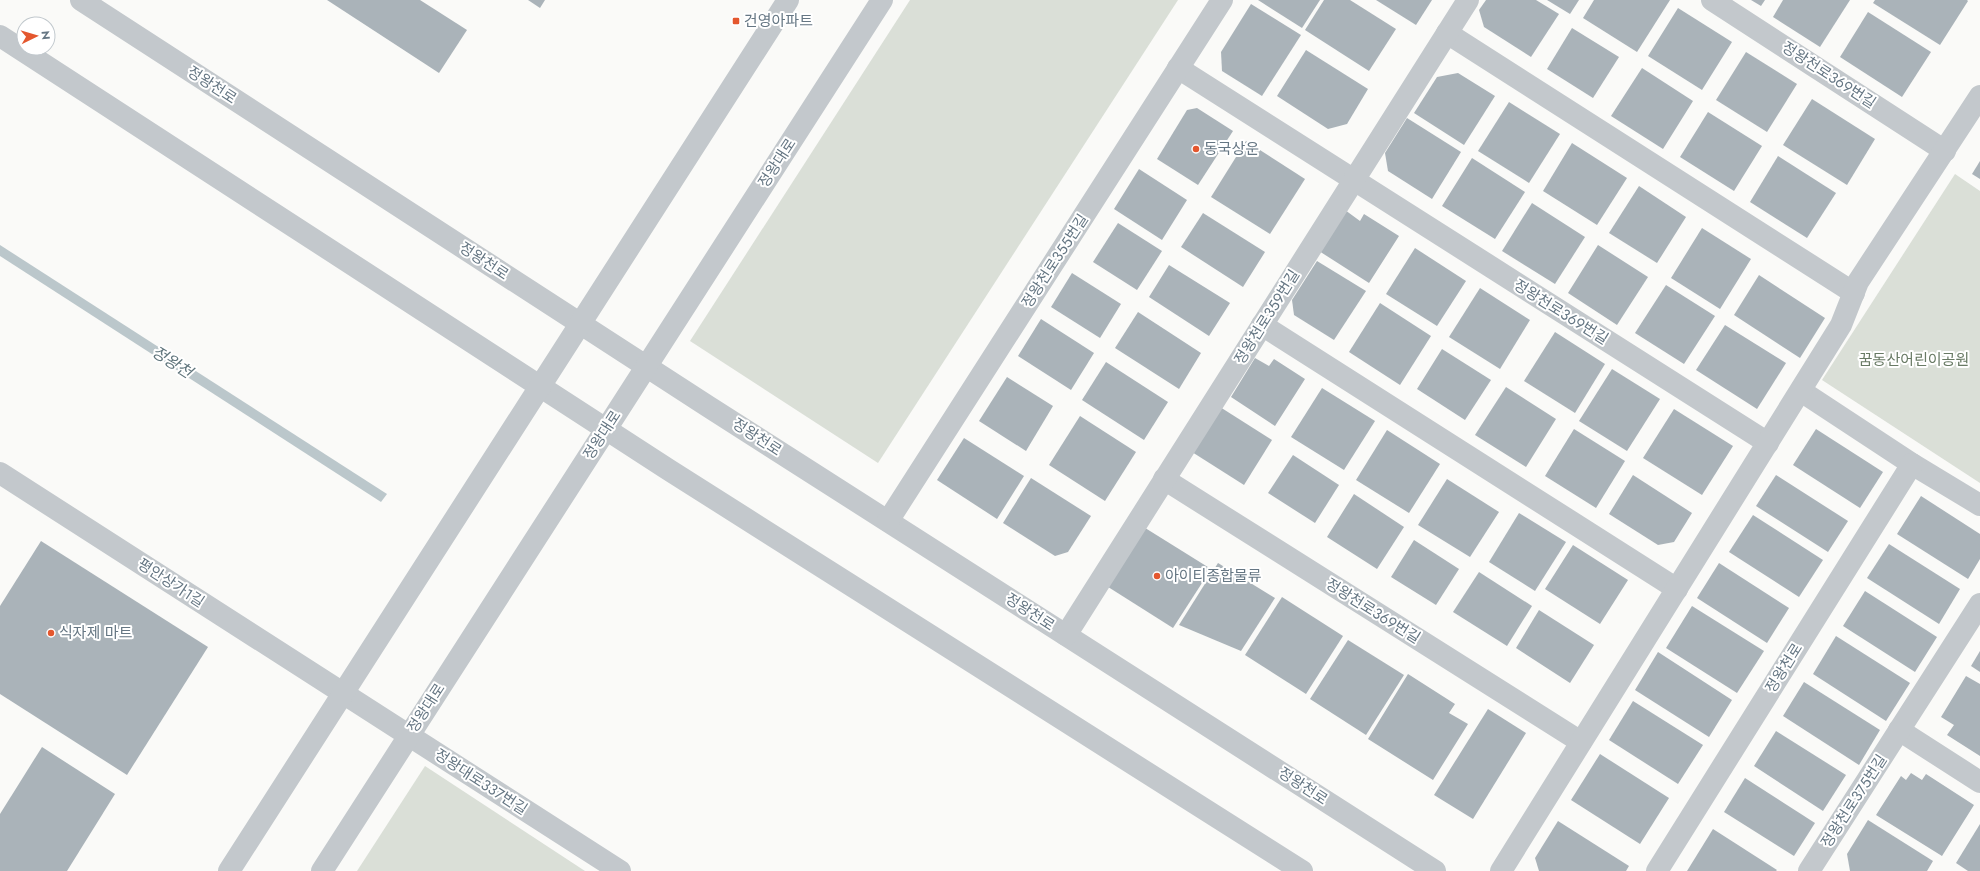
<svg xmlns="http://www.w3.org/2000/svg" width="1980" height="871" font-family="Jost,'Noto Sans KR',sans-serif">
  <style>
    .green { fill: #dadfd7 }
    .water { fill: #bbc7cb }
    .building { fill: #aab3b9 }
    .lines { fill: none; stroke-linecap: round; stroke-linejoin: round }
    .minor { stroke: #c3c8cc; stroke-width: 22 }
    .poi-dot { fill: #e4572e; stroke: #fff; stroke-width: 1.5 }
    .labels { text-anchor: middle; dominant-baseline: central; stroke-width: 4; stroke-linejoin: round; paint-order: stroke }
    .poi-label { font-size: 15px; fill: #657683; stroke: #fff; text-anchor: start }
    .street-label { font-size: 15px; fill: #657683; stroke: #fff }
    .park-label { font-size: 15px; fill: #687a64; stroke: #fff }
    .water-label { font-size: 16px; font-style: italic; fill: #60757c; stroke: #fff }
  </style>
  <rect width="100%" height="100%" fill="#fafaf8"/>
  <g class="green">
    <polygon points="910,0 1178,0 878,463 690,341"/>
    <polygon points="1955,174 1980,191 1980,483 1822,380"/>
    <polygon points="425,766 585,871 357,871"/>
  </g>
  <polygon class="water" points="0,245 387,494 381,502 0,256"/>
  <g class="building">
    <polygon points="327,0 420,0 467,30 439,73"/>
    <polygon points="528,0 545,0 540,8"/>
    <polygon points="1258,0 1320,0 1302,28"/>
    <polygon points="1324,0 1350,0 1396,29 1369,71 1305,30"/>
    <polygon points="1376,0 1432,0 1416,25"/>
    <polygon points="1486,0 1536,0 1559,14 1531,57 1484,27 1479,10"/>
    <polygon points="1547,0 1579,0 1570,14"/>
    <polygon points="1594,0 1670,0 1637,52 1583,18"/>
    <polygon points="1751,0 1765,0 1761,6"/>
    <polygon points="1783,0 1850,0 1820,47 1773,17"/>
    <polygon points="1875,0 1967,0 1968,1 1940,45 1873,3"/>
    <polygon points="1251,4 1301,35 1262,96 1222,71 1221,52"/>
    <polygon points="1678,8 1732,42 1702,90 1648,56"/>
    <polygon points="1868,12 1931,52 1902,97 1840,57"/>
    <polygon points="1572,28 1619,57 1593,98 1547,69"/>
    <polygon points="1306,50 1368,89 1347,124 1328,129 1277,96"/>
    <polygon points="1746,52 1797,84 1767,132 1716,100"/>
    <polygon points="1642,68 1693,101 1663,149 1611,116"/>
    <polygon points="1458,73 1495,96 1464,145 1414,113 1437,77"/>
    <polygon points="1812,99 1875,139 1847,185 1783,145"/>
    <polygon points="1509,102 1560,134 1529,183 1478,151"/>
    <polygon points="1197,108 1233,131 1198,185 1157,159 1187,110"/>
    <polygon points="1708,112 1762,146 1734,191 1680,157"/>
    <polygon points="1407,118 1461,152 1432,199 1388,171 1385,153"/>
    <polygon points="1246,141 1305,179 1270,234 1211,197"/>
    <polygon points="1572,143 1627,178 1597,225 1543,191"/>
    <polygon points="1778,156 1836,193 1807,238 1750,202"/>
    <polygon points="1472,158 1525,192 1495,239 1442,206"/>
    <polygon points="1980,161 1980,179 1972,174"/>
    <polygon points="1139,169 1187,200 1162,240 1114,209"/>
    <polygon points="1639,186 1686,217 1657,263 1609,233"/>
    <polygon points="1532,203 1585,237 1555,284 1502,251"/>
    <polygon points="1345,210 1360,221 1364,214 1399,236 1369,283 1319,251"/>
    <polygon points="1203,213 1265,252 1243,287 1181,247"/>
    <polygon points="1118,223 1162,251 1137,290 1093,262"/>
    <polygon points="1702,228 1751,259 1720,309 1671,278"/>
    <polygon points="1598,245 1648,277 1617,325 1568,293"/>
    <polygon points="1415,248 1466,281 1437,326 1386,294"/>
    <polygon points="1317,261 1366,291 1334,340 1294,315 1292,300"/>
    <polygon points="1169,265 1230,303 1209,336 1149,297"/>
    <polygon points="1072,273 1121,304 1100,338 1051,307"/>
    <polygon points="1759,275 1825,318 1800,358 1734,315"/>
    <polygon points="1666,285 1715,316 1684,364 1635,333"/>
    <polygon points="1480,288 1530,320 1500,369 1449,337"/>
    <polygon points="1380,303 1431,336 1400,385 1349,352"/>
    <polygon points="1138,312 1201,353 1179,389 1115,348"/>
    <polygon points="1041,319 1094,353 1071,390 1018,356"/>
    <polygon points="1725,325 1786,363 1757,409 1696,370"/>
    <polygon points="1555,332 1605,364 1575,413 1524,381"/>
    <polygon points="1442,349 1491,380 1465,420 1417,389"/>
    <polygon points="1255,358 1269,366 1274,359 1305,379 1275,426 1231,397"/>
    <polygon points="1106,362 1168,402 1144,440 1082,400"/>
    <polygon points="1612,369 1660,399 1627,451 1579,421"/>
    <polygon points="1007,377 1053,406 1026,451 979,421"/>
    <polygon points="1506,387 1556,419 1526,467 1475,435"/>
    <polygon points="1322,388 1375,421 1344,470 1291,437"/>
    <polygon points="1220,407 1272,440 1244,485 1192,452"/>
    <polygon points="1674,409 1733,446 1702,495 1643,458"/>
    <polygon points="1080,416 1136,452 1105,501 1049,465"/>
    <polygon points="1574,429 1625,461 1596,508 1545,476"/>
    <polygon points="1816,429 1883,472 1860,508 1793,465"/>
    <polygon points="1387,430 1440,464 1409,513 1356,480"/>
    <polygon points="964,438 1024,476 997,519 937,480"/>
    <polygon points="1293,455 1339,485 1315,523 1268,493"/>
    <polygon points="1633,475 1692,513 1674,542 1658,545 1609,514"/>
    <polygon points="1776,475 1848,521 1828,552 1756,506"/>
    <polygon points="1031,478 1091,516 1068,552 1055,556 1003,523"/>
    <polygon points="1447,479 1499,512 1470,557 1418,525"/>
    <polygon points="1354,494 1404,527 1377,569 1327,537"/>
    <polygon points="1921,496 1980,534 1980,559 1968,579 1897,534"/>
    <polygon points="1519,513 1566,542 1535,591 1489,562"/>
    <polygon points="1753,515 1823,560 1799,597 1729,552"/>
    <polygon points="1142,526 1211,569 1173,628 1105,585"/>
    <polygon points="1414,540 1459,569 1436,605 1391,577"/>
    <polygon points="41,541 208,647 127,775 0,694 0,606"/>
    <polygon points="1889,544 1960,589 1939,624 1867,578"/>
    <polygon points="1573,545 1628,580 1600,624 1545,589"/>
    <polygon points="1218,563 1275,598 1241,651 1179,625"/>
    <polygon points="1719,563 1789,608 1767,643 1697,598"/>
    <polygon points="1479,572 1532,606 1507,646 1453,612"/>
    <polygon points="1865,591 1937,637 1915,672 1843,626"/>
    <polygon points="1282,597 1343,636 1306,694 1245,655"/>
    <polygon points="1692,606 1764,651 1737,693 1666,648"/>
    <polygon points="1539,610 1594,645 1570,683 1516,648"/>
    <polygon points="1836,636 1910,683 1886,721 1813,674"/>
    <polygon points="1348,640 1404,675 1366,735 1310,699"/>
    <polygon points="1980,651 1980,672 1971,666"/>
    <polygon points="1658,652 1732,700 1709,737 1635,690"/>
    <polygon points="1408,674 1455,704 1449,713 1468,724 1433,780 1368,739"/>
    <polygon points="1966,676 1980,684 1980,756 1947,735 1954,725 1941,717"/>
    <polygon points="1804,682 1880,730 1859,765 1783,716"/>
    <polygon points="1633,701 1703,745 1678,784 1609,740"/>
    <polygon points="1488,709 1526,733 1473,819 1434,795"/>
    <polygon points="1776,731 1846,775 1823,811 1754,766"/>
    <polygon points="42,747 115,794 67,871 0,871 0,814"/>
    <polygon points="1600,754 1669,798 1640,844 1571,800"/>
    <polygon points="1911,773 1922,780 1926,774 1974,805 1942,856 1876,815 1901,776 1906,780"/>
    <polygon points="1745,778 1815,823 1794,856 1724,812"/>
    <polygon points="1868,820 1933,861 1927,871 1850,871 1847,854"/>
    <polygon points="1558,821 1629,866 1626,871 1539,871 1535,858"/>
    <polygon points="1980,824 1980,871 1968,871 1956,863"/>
    <polygon points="1713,829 1777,870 1776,871 1687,871"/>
  </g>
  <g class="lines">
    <g class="minor">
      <polyline points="81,0 709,407 1435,871"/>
      <polyline points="1712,0 1945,151"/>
      <polyline points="1447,33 1854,293"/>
      <polyline points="0,36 669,470 1302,871"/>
      <polyline points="1178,68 1768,443"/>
      <polyline points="1262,325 1677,589"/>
      <polyline points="1801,391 1912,464 1980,505"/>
      <polyline points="0,473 620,871"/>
      <polyline points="1164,479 1581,742"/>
      <polyline points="888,521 1222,0"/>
      <polyline points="1066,635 1468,0"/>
      <polyline points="1899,730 1980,782"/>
      <polyline points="229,871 788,0"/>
      <polyline points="322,871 882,0"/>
      <polyline points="1501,871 1841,325 1858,282 1980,96"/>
      <polyline points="1657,871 1912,464"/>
      <polyline points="1809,871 1980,604"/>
    </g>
  </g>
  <g class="poi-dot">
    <rect x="732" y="17" width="8" height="8" rx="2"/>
    <circle cx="1196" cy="149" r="4"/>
    <circle cx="1157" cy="576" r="4"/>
    <circle cx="51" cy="633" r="4"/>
  </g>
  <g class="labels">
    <g class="poi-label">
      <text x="744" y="21">건영아파트</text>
      <text x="1204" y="149">동국상운</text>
      <text x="1165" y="576">아이티종합물류</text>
      <text x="59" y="633">식자제 마트</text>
    </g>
    <g class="street-label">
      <text transform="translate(1829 75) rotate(33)">정왕천로369번길</text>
      <text transform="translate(212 85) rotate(33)">정왕천로</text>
      <text transform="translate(777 163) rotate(-57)">정왕대로</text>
      <text transform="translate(484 261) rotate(33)">정왕천로</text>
      <text transform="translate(1055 261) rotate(-57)">정왕천로355번길</text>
      <text transform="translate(1561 312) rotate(32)">정왕천로369번길</text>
      <text transform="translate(1267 317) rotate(-58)">정왕천로359번길</text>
      <text transform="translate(602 435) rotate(-57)">정왕대로</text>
      <text transform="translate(757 437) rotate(33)">정왕천로</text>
      <text transform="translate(171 583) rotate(33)">평안상가1길</text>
      <text transform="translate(1373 611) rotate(32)">정왕천로369번길</text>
      <text transform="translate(1030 612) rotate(33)">정왕천로</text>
      <text transform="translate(1784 668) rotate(-58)">정왕천로</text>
      <text transform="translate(426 708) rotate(-57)">정왕대로</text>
      <text transform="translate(481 782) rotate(33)">정왕대로337번길</text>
      <text transform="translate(1303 786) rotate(33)">정왕천로</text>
      <text transform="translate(1854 801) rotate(-57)">정왕천로375번길</text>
    </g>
    <g class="park-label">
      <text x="1914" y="360">꿈동산어린이공원</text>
    </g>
    <g class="water-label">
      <text transform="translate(172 362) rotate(33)">정왕천</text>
    </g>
  </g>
  <g transform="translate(36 36) rotate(85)"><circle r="19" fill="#ffffff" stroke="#c1c8cd"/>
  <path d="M0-3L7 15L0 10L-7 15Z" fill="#e4572e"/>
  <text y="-6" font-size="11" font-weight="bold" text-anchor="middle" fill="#657683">N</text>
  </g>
</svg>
